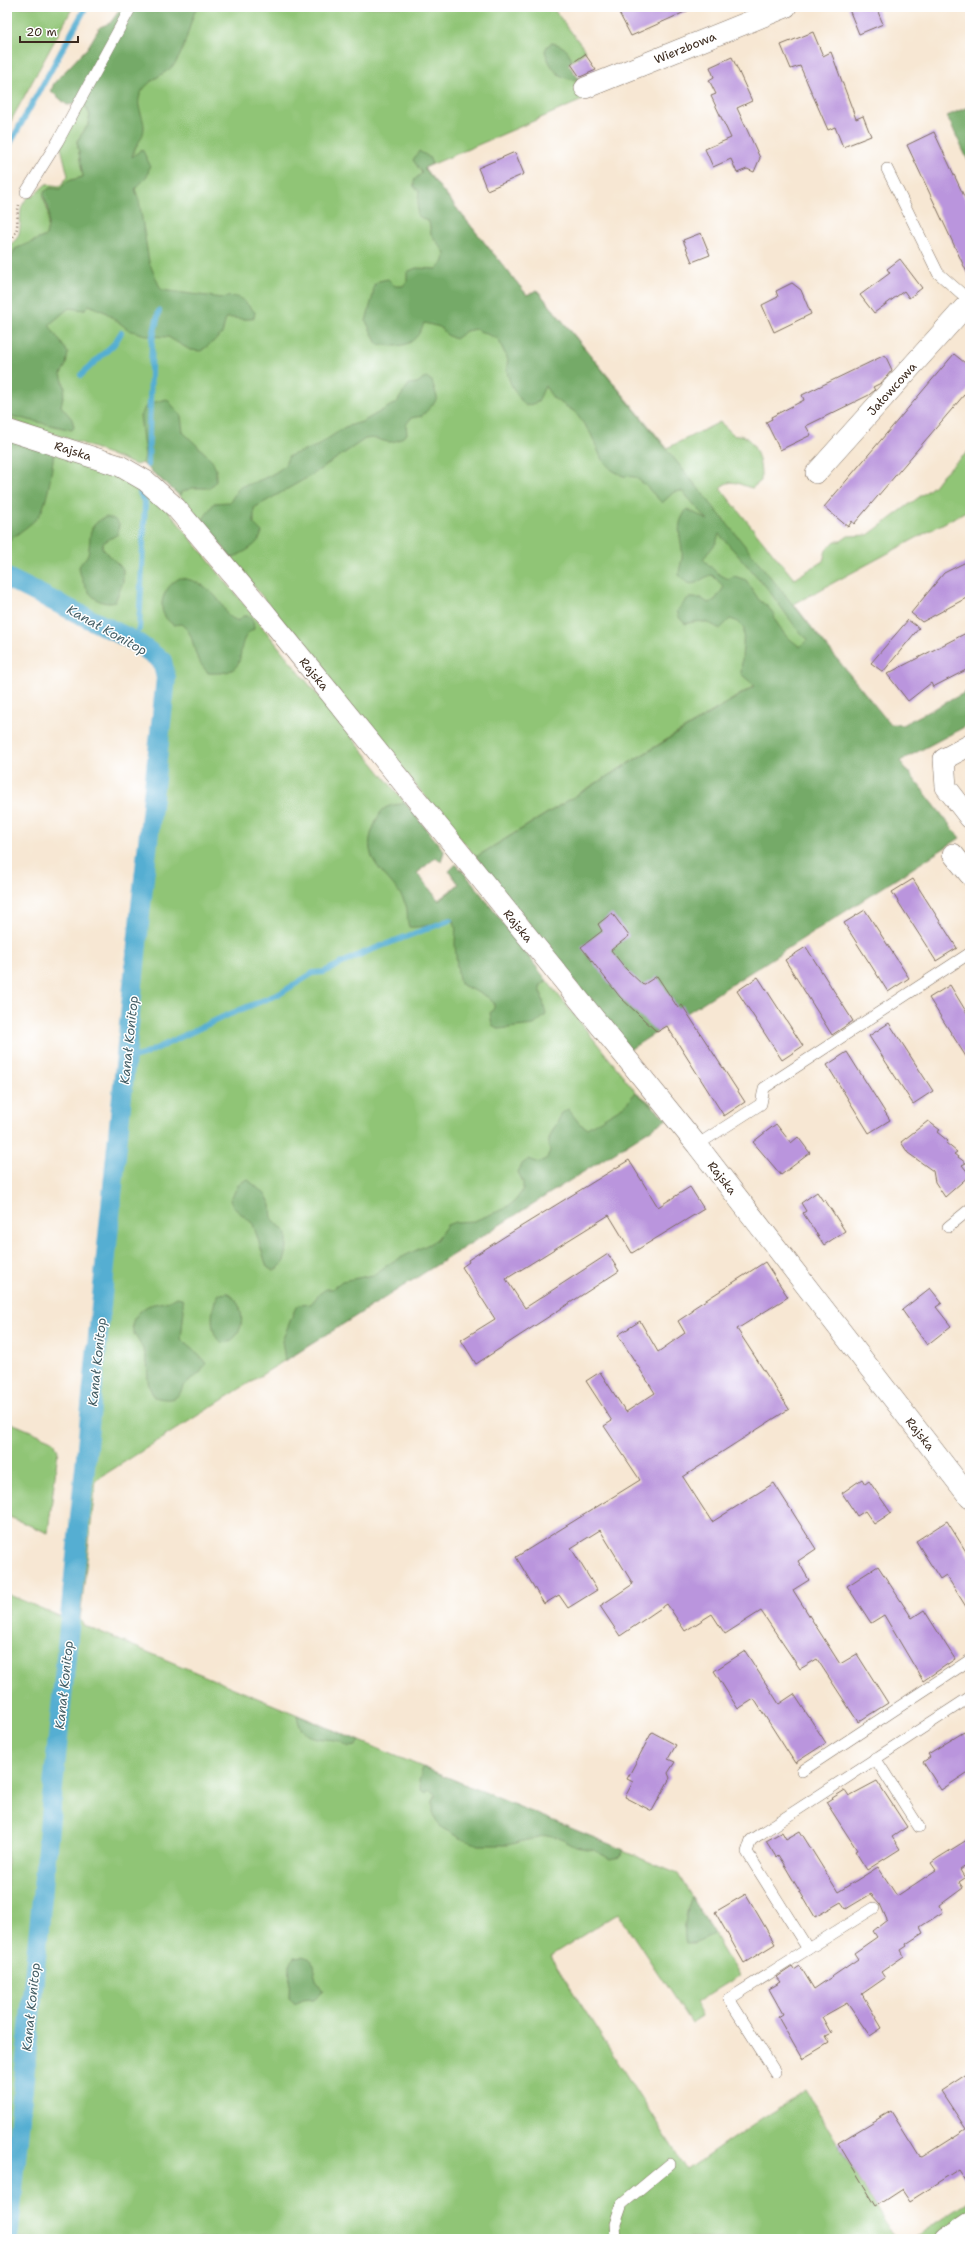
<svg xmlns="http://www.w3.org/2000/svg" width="977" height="2246" font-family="'Shantell Sans',sans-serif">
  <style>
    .green { fill: #90c576; stroke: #66784a }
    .forest { fill: #74aa67; stroke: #586a42; fill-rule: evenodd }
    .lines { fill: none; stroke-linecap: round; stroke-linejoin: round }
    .stream { stroke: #55aed2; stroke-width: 6 }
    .canal { stroke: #55aed2; stroke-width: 20 }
    .building { fill: #ba95dd }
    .lane-casing { stroke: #7d6c5d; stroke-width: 12 }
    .street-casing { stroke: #7d6c5d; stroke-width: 22 }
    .path { stroke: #7d6c5d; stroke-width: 2.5; stroke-dasharray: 1 3; stroke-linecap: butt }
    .lane { stroke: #fff; stroke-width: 11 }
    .street { stroke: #fff; stroke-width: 21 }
    .labels { text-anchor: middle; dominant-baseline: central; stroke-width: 3; stroke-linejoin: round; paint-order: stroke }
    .street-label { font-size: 12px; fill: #3b2a1e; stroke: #fff }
    .water-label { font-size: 13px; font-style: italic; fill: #455f66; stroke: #fff }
  </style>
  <rect width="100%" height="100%" fill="#fff"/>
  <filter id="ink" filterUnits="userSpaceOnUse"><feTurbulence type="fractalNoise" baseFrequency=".025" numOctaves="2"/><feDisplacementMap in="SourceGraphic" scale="8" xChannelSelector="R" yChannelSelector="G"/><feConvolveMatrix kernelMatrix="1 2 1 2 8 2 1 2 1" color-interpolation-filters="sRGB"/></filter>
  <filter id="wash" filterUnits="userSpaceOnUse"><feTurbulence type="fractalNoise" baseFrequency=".012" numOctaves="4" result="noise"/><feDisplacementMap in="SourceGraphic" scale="16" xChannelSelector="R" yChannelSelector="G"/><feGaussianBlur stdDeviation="0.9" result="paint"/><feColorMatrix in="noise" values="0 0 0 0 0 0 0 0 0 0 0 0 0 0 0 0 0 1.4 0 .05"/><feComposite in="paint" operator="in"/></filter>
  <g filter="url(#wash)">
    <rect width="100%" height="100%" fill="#f7e7d3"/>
    <g class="green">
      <polygon points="7,7 73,7 7,128"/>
      <path d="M171,7h381l34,44 -18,13 13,18 -5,2 9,15 -161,69 103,127 10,-5 130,158 53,-26 15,14 6,-1c16,6 21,30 20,46l-9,7c-13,-3 -21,-11 -32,0l74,91 29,-18 3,-11 9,-9h6l7,-5 20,-1 66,-49 9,-12 27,-24v59l-176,95 21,28 -40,41 -299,184 -121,-144 -153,-192 -22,-25 -38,-33 -6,2 -55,-22 -74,-24v-4l35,7 -26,-41 49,-86 77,32 -28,-209z"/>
      <path d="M84,103l6,12 -2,10 -11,16 6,36 -15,4 -8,8 -10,-1 -7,9c7,14 6,25 3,39l-31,13 -8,21v-24c17,-8 12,-21 14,-36 0,-5 5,-10 8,-14l3,1 14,-13 14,2 8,-10 -8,-33z"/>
      <polygon points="41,447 112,473 162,503 444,851 441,862 436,857 417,873 438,900 459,884 449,871 471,881 543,976 636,1092 653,1105 659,1123 96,1480 80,1619 83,1625 678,1874 739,1976 695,2003 702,2016 691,2023 618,1913 550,1956 687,2170 762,2118 806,2091 895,2239 13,2239 73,1622 90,1481 144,922 171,678 167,659 158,650 7,573 7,508"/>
      <polygon points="7,1421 54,1441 58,1451 48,1533 7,1516"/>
      <polygon points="7,1594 66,1619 7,2215"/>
      <polygon points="970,2201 970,2217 937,2239 912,2239"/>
    </g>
    <g class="forest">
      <path d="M122,7h75c-8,16 -10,36 -19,52 -7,14 -27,18 -36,32 -8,14 1,22 2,35 1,12 -10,20 -12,31l10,-8 8,16 -3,12 -12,12 4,11 10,62 12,28 61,8c19,-5 21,3 33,14l-1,6c-10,3 -17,-1 -28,0l-4,16 -8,7 -13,10 -11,-1 -22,-13 -19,-1 -20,-6 -24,-18 -16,-7 -5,5 -15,-2 -20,17 19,28 -2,12 -5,9 4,14 -4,18 11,13 2,8 -2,3 -65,-15v-145l8,-21 31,-13c2,-10 4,-19 2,-29 -2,-6 -5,-9 -4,-15l6,-4 10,1 7,-8 16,-4 -6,-36 11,-16 2,-10 -6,-12 -17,2 -16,-14 3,-8 34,-36 12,-20 10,-4z"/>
      <path d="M552,43c11,2 17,7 20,18l-4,3 11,15c-19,3 -29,-11 -34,-28l2,-5z"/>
      <polygon points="970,106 970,165 947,116"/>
      <path d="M419,151l10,6 3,7 -8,4 103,127 10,-5 353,434 12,1 68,-35v34l-70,37 60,77 -331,212 -153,-193 279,-171 -14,-12 3,-45 -8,-8 -6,-2 -10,10c-12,-7 -21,-10 -34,-5l-6,-5 -3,-8 11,-13h13l7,5 7,-3 9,-13 -12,-12c-14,3 -18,18 -33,0 0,-6 2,-11 3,-16 2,-19 -10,-30 5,-50l21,11 -26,-29 -8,1 -12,11 -17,-18 -10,-8 -12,-1 -11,-6 -10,-10 -11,-26 -16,-22 -22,-14 -8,-12 -7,16 -12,4c-10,-11 -23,-30 -18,-46l-10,-21 -23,-10 -9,2 -11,8 -8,-4 -7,-8 -16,-4c-9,25 -25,25 -47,21l-11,-23 7,-26 1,-10 5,-4 9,-2 7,7h8l4,-5v-9l9,-4 21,1 7,-8 1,-8 -14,-19 -2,-12 -12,-7 2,-24 -5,-4v-7l8,-7 -9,-13zM719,534l48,54 33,45 8,6 -8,8 -15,-12 -10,-15 -1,-6 -7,-8 -8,-6 -13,-20 -12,-4 -6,3 -11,-6 -14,-14 13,-16z"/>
      <path d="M426,377l6,4 5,16 -2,5 -13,14 -11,2 -5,7 1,9c-21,17 -23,1 -42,5l-53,36 -58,33v16l8,8c-3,14 -18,20 -30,26l-30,-37 12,-18 16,-1 10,-16c11,-1 37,-12 45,-21 1,-2 2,-6 4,-9l28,-10 28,-19 17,-5 35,-20 12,-18 8,-1z"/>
      <polygon points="167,399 181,416 183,432 212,460 216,470 216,481 210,488 193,488 181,492 180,496 142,463 145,456 140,416 147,404"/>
      <path d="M7,438l47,13c-2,17 -6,57 -18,68 -9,9 -20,15 -29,24z"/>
      <path d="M106,517l8,2 5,5 -1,10 -15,9 -1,5 21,21v13l-8,20c-21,6 -34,-18 -36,-35 2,-5 7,-8 9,-13 4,-17 -3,-28 18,-37z"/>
      <path d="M180,578c23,2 39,18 48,38l10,5 5,-5h5l5,5 1,8c-26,15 4,47 -46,44 -4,-5 -9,-10 -11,-16 -5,-13 -4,-25 -16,-33l-7,1c-21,-12 -12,-38 6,-47z"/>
      <path d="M405,803l39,48 -3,11 -5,-5 -19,16 22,28 20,-17 -10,-13 7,-7 15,17 76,100 -7,5 6,29 -12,10 -35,4 -7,-4 -2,-12 4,-5v-5l-8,-7 -26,-12c-3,-13 -4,-27 -5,-40 0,-10 3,-18 -4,-27 -10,6 -30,11 -42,10 -3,-9 0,-16 -4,-24 -12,-28 -48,-40 -31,-77 3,-7 6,-16 13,-19 6,-3 12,-2 18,-4z"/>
      <path d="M636,1092l31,27 -382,242 -3,-20 13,-32 4,-4 12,-1 8,-10 7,-5h6l10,-8 31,-6 19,-13 37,-18 8,-5 10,-14 8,-3 19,-1 30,-12 11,-8 8,-11v-8l-5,-10 4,-8 7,-5 10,4 8,-5 3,-6c-5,-17 6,-23 11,-38l7,-5 12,15 7,4 37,-22z"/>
      <path d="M247,1179l19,16 5,10 1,13 15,16c0,15 1,31 -14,37l-6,-4 -14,-43 -20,-17 -3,-7 9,-16z"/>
      <path d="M228,1293c21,13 17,50 -7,50 -12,-10 -11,-37 -2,-49z"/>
      <path d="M177,1297l5,1 2,12 -3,29c8,9 19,15 25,25l-6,9 -17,13c-4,16 -16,14 -29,11 -10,-18 -4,-23 -8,-39 -4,-20 -27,-30 -3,-49 9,-8 23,-4 34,-12z"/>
      <path d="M297,1715l63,26 -4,5 -7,1c-4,-2 -10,-7 -14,-7 -20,-2 -35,-1 -38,-25z"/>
      <polygon points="423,1767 624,1850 620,1857 610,1859 594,1850 576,1847 557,1837 547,1835 508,1845 479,1845 464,1840 442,1828 436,1821 433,1813 433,1800 436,1794 430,1790 425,1793 421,1790 419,1781"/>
      <path d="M692,1897l22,37 -20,9h-8c-4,-9 1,-38 6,-46z"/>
      <path d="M302,1956c13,2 10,9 13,20 1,5 5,10 8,15l-9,8 -12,1 -7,4 -6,-7 1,-33 4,-7z"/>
    </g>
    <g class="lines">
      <g class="stream">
        <polyline points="7,149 86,7"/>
        <polyline points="81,375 114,344 121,333"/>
        <polyline points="148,465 152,341 159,311"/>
        <polyline points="139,629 145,503 140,493"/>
        <polyline points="126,1060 143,1055 223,1017 281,993 313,973 324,972 363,953 450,920"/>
      </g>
      <polyline class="canal" points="7,578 136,642 162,661 166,678 140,915 8,2239"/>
    </g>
    <g id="blocks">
      <g class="building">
        <polygon points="616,7 696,7 631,36"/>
        <polygon points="848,7 876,7 883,24 859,34"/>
        <polygon points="813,32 823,56 831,52 856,119 863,116 871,136 843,147 835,127 828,130 800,66 791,69 781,45"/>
        <polygon points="585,54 596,70 580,77 571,64"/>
        <polygon points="732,57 752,101 737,108 760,158 754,172 747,169 737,173 731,159 713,167 705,149 731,138 711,96 716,94 709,80 714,77 710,67"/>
        <polygon points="934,132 970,209 970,279 907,145"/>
        <polygon points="515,152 524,174 487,190 478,168"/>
        <polygon points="701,233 710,255 692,262 683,240"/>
        <polygon points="900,259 922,288 909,298 904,291 874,313 860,295 890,273 887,269"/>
        <polygon points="792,283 801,290 811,314 774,332 762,305 778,297 776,291"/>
        <polygon points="954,354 970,367 970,388 854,524 852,521 848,527 824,507"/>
        <polygon points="885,355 892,370 881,383 873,387 875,390 869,395 806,426 811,435 780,450 766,422 772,419 771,417 804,400 802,395"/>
        <polygon points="970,560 970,596 922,622 911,613 944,573"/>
        <polygon points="908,620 919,628 883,672 871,663"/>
        <polygon points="970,631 970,664 967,666 968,669 933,687 931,683 908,701 887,674"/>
        <polygon points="913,879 957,948 936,961 892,892"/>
        <polygon points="865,910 909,978 888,992 844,923"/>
        <polygon points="612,913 629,936 611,950 626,969 643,985 657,976 678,1008 682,1005 745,1102 724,1116 667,1026 657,1032 620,997 581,947 602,931 598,924"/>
        <polygon points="806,947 853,1021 832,1035 785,960"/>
        <polygon points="758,977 803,1046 782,1060 737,991"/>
        <polygon points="950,985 970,1018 970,1063 929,998"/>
        <polygon points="889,1023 933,1091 913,1104 869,1036"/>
        <polygon points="847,1052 890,1120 869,1133 827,1065"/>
        <polygon points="928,1121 940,1130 937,1132 948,1141 946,1143 957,1152 954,1154 966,1163 962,1165 970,1175 945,1197 935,1182 933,1171 908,1153 901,1142"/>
        <polygon points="776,1124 791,1143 798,1137 810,1153 781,1175 753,1142"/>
        <polygon points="629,1160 658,1207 690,1187 704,1209 632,1253 609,1215 506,1279 525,1308 608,1254 619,1271 476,1364 461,1340 495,1319 462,1267 469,1262 468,1260 504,1237"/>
        <polygon points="817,1192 823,1201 825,1200 845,1231 824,1245 803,1213 806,1211 801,1203"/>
        <polygon points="765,1262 788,1297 737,1329 789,1409 683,1477 712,1522 774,1483 816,1549 798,1561 809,1580 793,1590 840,1664 857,1654 888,1703 858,1722 817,1659 800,1669 761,1611 725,1634 712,1614 685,1631 667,1604 620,1636 600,1606 633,1584 600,1530 571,1548 597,1590 568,1608 559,1595 544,1604 516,1557 640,1480 604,1426 612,1421 586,1381 600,1372 626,1412 655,1393 618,1335 640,1321 658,1352 685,1333 678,1321 693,1311 692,1309"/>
        <polygon points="930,1288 942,1303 936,1307 951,1326 927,1345 902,1310"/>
        <polygon points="862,1479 865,1484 869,1481 891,1513 874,1524 865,1511 857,1516 842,1493"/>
        <polygon points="947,1521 970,1558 970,1613 946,1575 940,1579 916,1541"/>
        <polygon points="878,1566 912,1618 924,1610 955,1659 923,1681 884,1615 871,1623 847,1586"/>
        <polygon points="745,1651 779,1704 794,1694 826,1743 795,1763 754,1699 738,1709 714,1671"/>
        <polygon points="652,1732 676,1745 668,1759 675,1762 668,1773 670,1778 652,1811 625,1797 633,1782 627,1779"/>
        <polygon points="964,1732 970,1741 970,1771 941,1790 923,1762 930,1757 928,1754"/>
        <polygon points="877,1781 907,1827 892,1837 900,1849 867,1870 855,1851 857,1850 826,1802 845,1790 849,1796"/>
        <polygon points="800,1831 838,1892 878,1867 897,1896 936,1870 931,1863 938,1858 970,1838 970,1863 960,1870 965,1878 959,1882 963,1888 940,1905 943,1912 920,1927 923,1933 906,1944 907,1946 901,1950 904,1956 881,1972 885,1978 862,1994 882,2028 870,2036 847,2003 822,2017 831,2033 825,2036 829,2043 802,2059 778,2017 783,2014 769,1989 781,1982 777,1977 792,1967 794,1970 800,1966 814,1989 858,1959 854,1953 877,1937 873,1931 887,1920 880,1904 871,1894 846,1909 841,1902 815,1917 783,1863 778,1855 776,1857 766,1841 782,1832 786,1839"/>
        <polygon points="746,1894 775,1944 744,1963 715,1912"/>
        <polygon points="970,2072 970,2187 959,2170 910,2201 902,2189 876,2206 838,2143 891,2111 919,2156 922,2157 966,2129 941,2091"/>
      </g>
    </g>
  </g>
  <g filter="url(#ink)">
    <use href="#blocks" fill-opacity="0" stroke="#7d6c5d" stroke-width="1"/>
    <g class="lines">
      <defs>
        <g id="lane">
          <polyline points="887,169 938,273 970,301"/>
          <polyline points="26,192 58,141 131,7"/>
          <polyline points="697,1145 761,1104 764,1088 970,953"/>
          <polyline points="948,1227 970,1209"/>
          <polyline points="875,1758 919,1827"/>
          <polyline points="802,1771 970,1660"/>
          <polyline points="808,1949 874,1908"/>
          <polyline points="775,2072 729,1999 808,1949 747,1852 751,1840 970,1697"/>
          <polyline points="616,2239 615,2224 622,2204 670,2164"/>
        </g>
        <g id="street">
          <polyline points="585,88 786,7"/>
          <polyline points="7,430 120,466 146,481 176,508 266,614 697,1145 970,1498"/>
          <polyline points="816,473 964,308 970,306"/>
          <polyline points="970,745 944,759 946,787 970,818"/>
          <polyline points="953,854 970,875"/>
          <polyline points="946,2239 970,2223"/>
        </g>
      </defs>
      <use href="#lane" class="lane-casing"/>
      <use href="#street" class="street-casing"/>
      <path class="path" d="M7,242c15,-9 8,-23 12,-37"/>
      <use href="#lane" class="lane"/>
      <use href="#street" class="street"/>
    </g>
  </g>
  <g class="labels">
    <g class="street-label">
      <text transform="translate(685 48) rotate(-22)">Wierzbowa</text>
      <text transform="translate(892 389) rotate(-48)">Jałowcowa</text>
      <text transform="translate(73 451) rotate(18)">Rajska</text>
      <text transform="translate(314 674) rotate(51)">Rajska</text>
      <text transform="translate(518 926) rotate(51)">Rajska</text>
      <text transform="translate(722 1178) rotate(52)">Rajska</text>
      <text transform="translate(920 1434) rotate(52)">Rajska</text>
    </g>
    <g class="water-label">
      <text transform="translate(107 630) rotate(29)">Kanał Konitop</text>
      <text transform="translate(129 1040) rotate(-84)">Kanał Konitop</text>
      <text transform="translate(97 1362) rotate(-84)">Kanał Konitop</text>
      <text transform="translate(64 1685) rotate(-84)">Kanał Konitop</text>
      <text transform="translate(31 2007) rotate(-84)">Kanał Konitop</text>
    </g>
  </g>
  <rect width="977" height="2246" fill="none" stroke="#fff" stroke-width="24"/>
  <path d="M20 36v6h58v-6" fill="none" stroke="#3b2a1e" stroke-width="2"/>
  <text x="26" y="36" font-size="12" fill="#3b2a1e" stroke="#ffffff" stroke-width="3" paint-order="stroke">20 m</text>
</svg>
